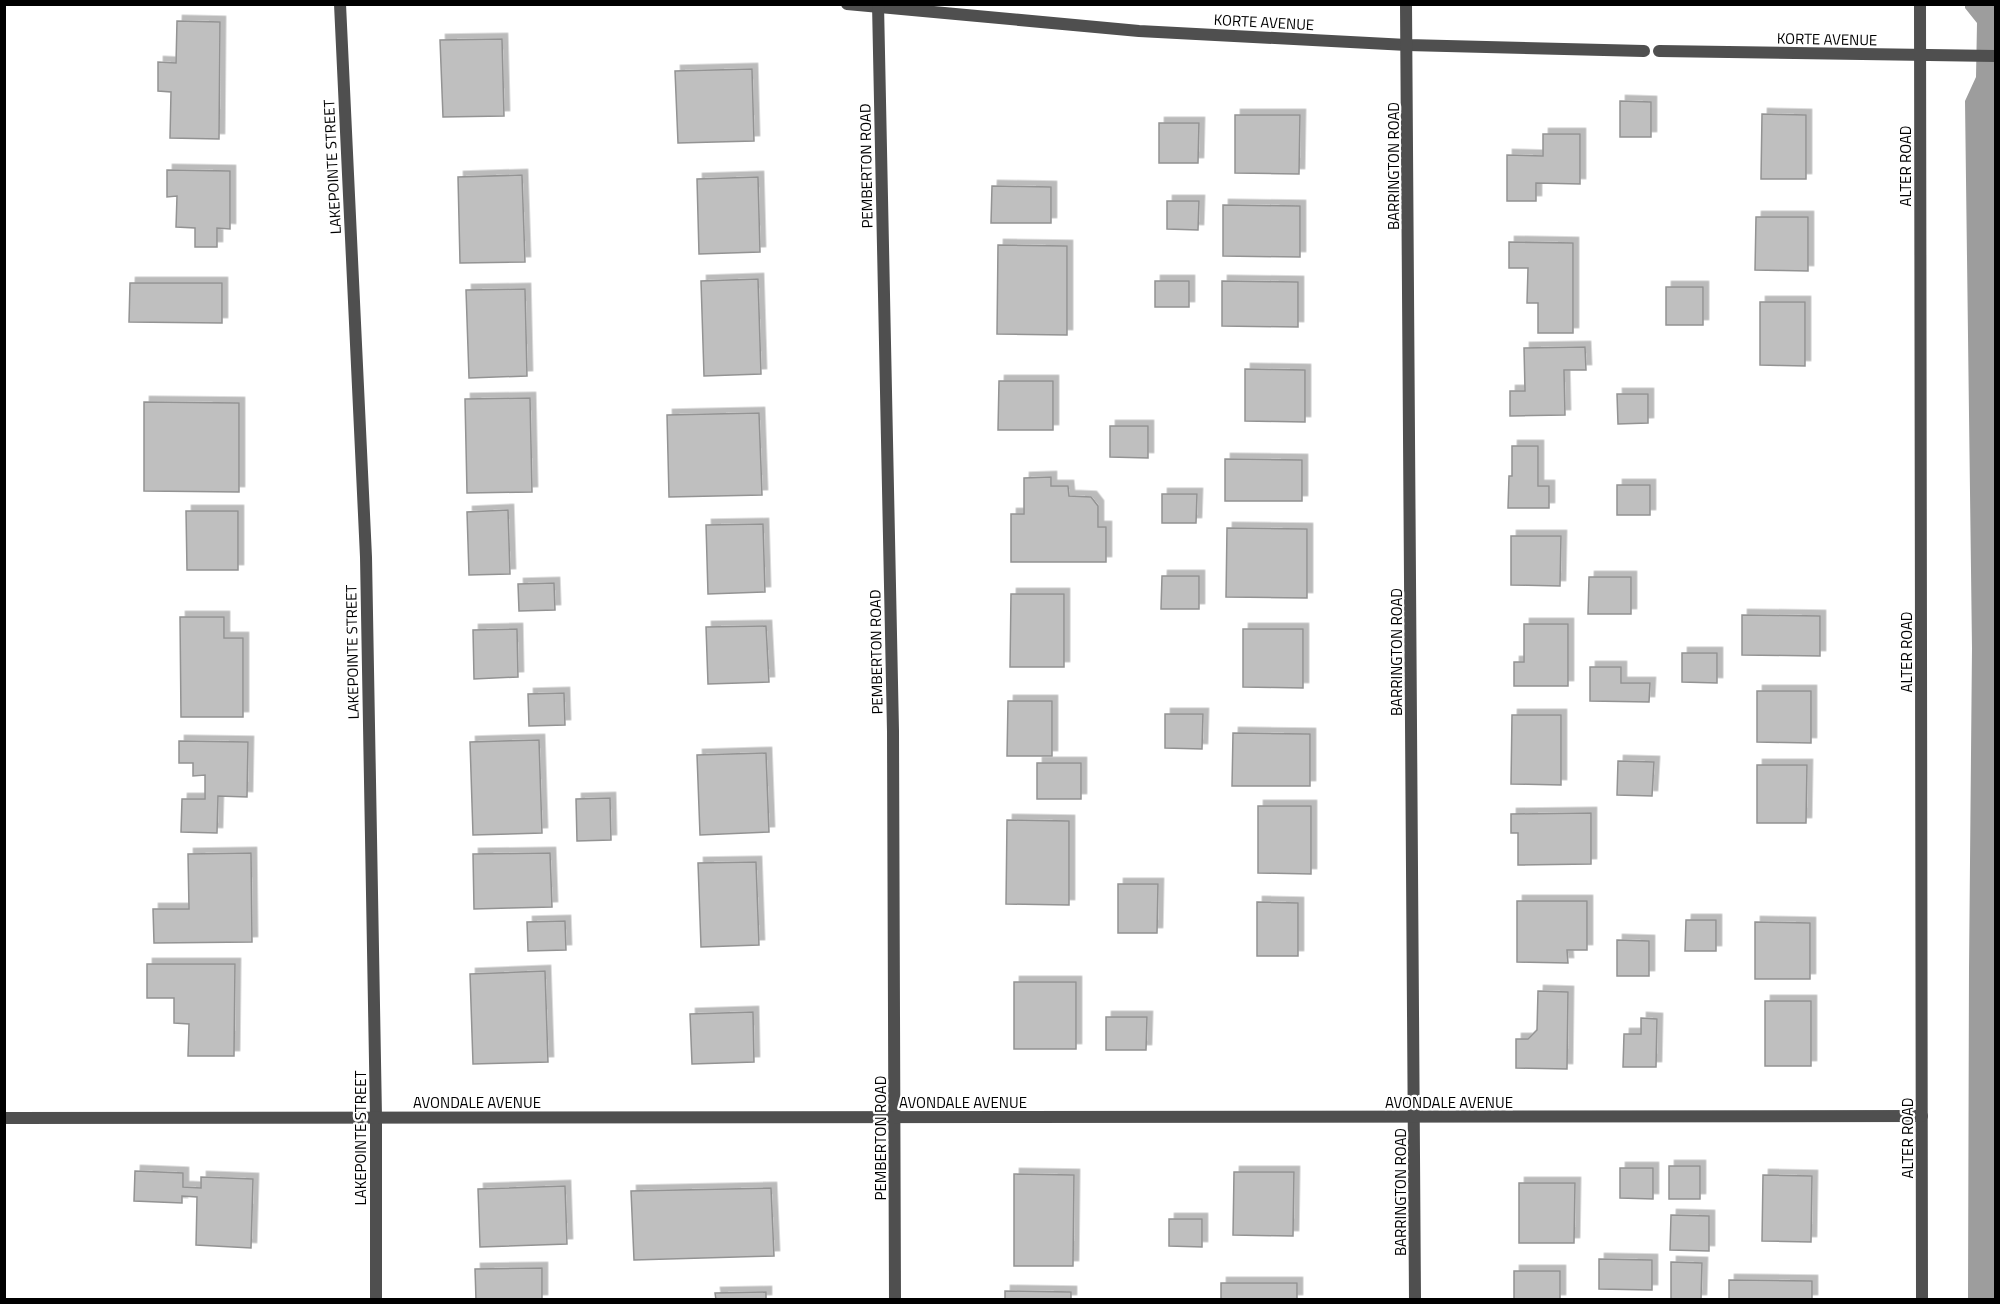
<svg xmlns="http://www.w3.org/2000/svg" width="2000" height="1304" font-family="'Titillium Web',sans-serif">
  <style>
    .water { fill: #9d9d9d }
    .building { fill: #bfbfbf; stroke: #939393; stroke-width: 1.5; filter: url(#shadow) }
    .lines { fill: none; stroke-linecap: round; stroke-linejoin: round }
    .street { stroke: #4f4f4f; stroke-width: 12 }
    .labels { text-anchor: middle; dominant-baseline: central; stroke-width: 4.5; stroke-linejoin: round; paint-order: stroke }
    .street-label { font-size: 15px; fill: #000; stroke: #fff }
  </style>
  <defs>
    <filter id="shadow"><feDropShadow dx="5.5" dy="-5.5" stdDeviation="0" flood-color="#0004"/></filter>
  </defs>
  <rect width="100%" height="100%" fill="#fff"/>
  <polygon class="water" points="1965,5 1995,5 1995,1300 1968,1299 1969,969 1972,648 1965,101 1976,77 1977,23 1965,8"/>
  <g class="building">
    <polygon points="177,21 220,22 219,139 170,138 171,92 158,91 158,62 176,63"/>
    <polygon points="502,39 504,116 443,117 440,40"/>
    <polygon points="752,69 754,141 678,143 675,71"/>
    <polygon points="1620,101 1651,102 1651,137 1620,137"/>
    <polygon points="1762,114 1806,115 1806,179 1761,179"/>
    <polygon points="1235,115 1300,115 1299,174 1235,173"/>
    <polygon points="1159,123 1199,123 1198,163 1159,163"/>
    <polygon points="1543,134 1580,134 1580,184 1536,183 1536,201 1507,201 1507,155 1543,156"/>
    <polygon points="167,170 230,171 230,229 217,228 217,247 195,247 195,228 176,227 177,196 167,197"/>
    <polygon points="522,175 525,262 460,263 458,177"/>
    <polygon points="758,177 760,252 699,254 697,179"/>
    <polygon points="992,186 1051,187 1051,223 991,223"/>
    <polygon points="1167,201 1199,201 1198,230 1167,229"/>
    <polygon points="1223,205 1300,206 1300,257 1223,256"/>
    <polygon points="1756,217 1808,217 1808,271 1755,270"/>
    <polygon points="1509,242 1573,243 1573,333 1538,333 1538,303 1527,303 1528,268 1509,268"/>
    <polygon points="998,245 1067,246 1067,335 997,334"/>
    <polygon points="758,279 761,374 704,376 701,281"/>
    <rect x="1155" y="281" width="34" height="26"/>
    <polygon points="1222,281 1298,282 1298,327 1222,326"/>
    <polygon points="130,283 222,283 222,323 129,322"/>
    <rect x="1666" y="287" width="37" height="38"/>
    <polygon points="525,289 527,376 469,378 466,290"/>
    <polygon points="1760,302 1805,302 1805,366 1760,365"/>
    <polygon points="1585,347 1586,370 1564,370 1565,415 1510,416 1510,391 1525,391 1524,348"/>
    <polygon points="1245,369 1305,370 1305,422 1245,421"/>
    <polygon points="999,381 1053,381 1053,430 998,430"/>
    <polygon points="1617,394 1648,394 1648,423 1618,424"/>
    <polygon points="530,398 532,492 467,493 465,399"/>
    <polygon points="144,402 239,403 239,492 144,491"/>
    <polygon points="759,413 762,495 669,497 667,415"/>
    <polygon points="1110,426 1148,426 1148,458 1110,457"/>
    <polygon points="1512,446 1538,446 1538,486 1549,486 1549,508 1508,508 1509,476 1512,476"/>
    <polygon points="1225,459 1302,460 1302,501 1225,501"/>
    <polygon points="1051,477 1051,486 1068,486 1069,496 1091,497 1098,506 1098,527 1106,527 1106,562 1011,562 1011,514 1024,514 1024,478"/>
    <rect x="1617" y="485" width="33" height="30"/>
    <polygon points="1162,494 1197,494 1196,523 1162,523"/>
    <polygon points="508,510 510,574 469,575 467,512"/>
    <polygon points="186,511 238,511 238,570 187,570"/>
    <polygon points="763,524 765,592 708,594 706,525"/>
    <polygon points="1227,528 1307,529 1307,598 1226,597"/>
    <polygon points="1511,536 1561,536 1560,586 1511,585"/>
    <polygon points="1162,576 1199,576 1199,609 1161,609"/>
    <polygon points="1589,577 1631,577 1631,614 1588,614"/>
    <polygon points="554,583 555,610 519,611 518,584"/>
    <polygon points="1011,594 1064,594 1064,667 1010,667"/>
    <polygon points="1742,615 1820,616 1820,656 1742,655"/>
    <polygon points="180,617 224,617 224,638 243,638 243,717 181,717"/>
    <polygon points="1524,624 1568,624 1568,686 1514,686 1514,662 1524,662"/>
    <polygon points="766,626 769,682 708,684 706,627"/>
    <polygon points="517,629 518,677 474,679 473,630"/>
    <polygon points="1243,629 1303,629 1303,688 1243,687"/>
    <polygon points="1682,653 1717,653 1717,683 1682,682"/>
    <polygon points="1590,667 1621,667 1621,683 1650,683 1649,702 1590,701"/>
    <polygon points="1757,691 1811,691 1811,743 1757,742"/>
    <polygon points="564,693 565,725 529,726 528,694"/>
    <polygon points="1008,701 1052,701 1052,756 1007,756"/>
    <polygon points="1165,714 1203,714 1202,749 1165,748"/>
    <polygon points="1512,715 1561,715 1561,785 1511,784"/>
    <polygon points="1233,733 1310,734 1310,786 1232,786"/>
    <polygon points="539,740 542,833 473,835 470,742"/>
    <polygon points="179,741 248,742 247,797 218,796 217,833 181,832 182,799 205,799 205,775 193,776 193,763 179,763"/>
    <polygon points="766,753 769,832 700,835 697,755"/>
    <polygon points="1618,761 1654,762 1652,796 1617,795"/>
    <rect x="1037" y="763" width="44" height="36"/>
    <polygon points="1757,765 1807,765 1806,823 1757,823"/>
    <polygon points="610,798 611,840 577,841 576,799"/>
    <polygon points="1258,806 1311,806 1311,874 1258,873"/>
    <polygon points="1591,813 1591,864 1518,865 1518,833 1511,833 1511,814"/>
    <polygon points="1007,820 1069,821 1069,905 1006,904"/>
    <polygon points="251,853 252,942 154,943 153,909 189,909 188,854"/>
    <polygon points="550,853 552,907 474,909 473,854"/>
    <polygon points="756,862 759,945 701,947 698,863"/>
    <polygon points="1118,884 1158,884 1157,933 1118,933"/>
    <polygon points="1517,901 1587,901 1587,950 1567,950 1568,963 1517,962"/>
    <polygon points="1257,902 1298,903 1298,956 1257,956"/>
    <polygon points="1686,920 1716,920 1716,951 1685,951"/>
    <polygon points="565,921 566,950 528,951 527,922"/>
    <polygon points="1755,922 1810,923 1810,979 1755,979"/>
    <polygon points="1617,940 1649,941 1649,976 1617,976"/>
    <polygon points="147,964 235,964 234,1056 188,1056 189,1024 174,1023 174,998 147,998"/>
    <polygon points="545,971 548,1062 473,1064 470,974"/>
    <rect x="1014" y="982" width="62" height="67"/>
    <polygon points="1538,991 1568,992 1567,1069 1516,1068 1516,1039 1528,1039 1537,1030"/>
    <rect x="1765" y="1001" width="46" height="65"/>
    <polygon points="753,1012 754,1062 692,1064 690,1014"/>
    <polygon points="1106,1017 1147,1017 1146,1050 1106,1050"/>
    <polygon points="1641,1018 1657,1019 1656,1067 1623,1067 1624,1034 1641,1034"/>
    <rect x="1669" y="1166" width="31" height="33"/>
    <polygon points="1620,1168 1653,1168 1653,1199 1620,1198"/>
    <polygon points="135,1171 183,1173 183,1187 201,1188 201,1177 253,1179 251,1248 196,1245 197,1197 182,1196 182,1203 134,1201"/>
    <polygon points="1234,1172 1294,1172 1293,1236 1233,1235"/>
    <polygon points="1014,1174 1074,1175 1073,1266 1014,1266"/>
    <polygon points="1763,1175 1812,1176 1811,1242 1762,1241"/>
    <polygon points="1519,1183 1575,1183 1574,1243 1519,1243"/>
    <polygon points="565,1186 567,1244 480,1247 478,1189"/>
    <polygon points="771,1188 774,1256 634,1260 631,1191"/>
    <polygon points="1671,1215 1709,1216 1709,1251 1670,1250"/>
    <polygon points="1169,1219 1202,1219 1202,1247 1169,1246"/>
    <polygon points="1599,1259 1652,1260 1652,1290 1599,1289"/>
    <polygon points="1671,1262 1702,1263 1701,1300 1671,1300"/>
    <polygon points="542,1268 542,1300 476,1300 475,1269"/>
    <rect x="1514" y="1271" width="46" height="29"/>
    <polygon points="1729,1280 1812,1281 1812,1300 1729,1300"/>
    <rect x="1221" y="1283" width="76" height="17"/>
    <polygon points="1005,1291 1071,1292 1071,1300 1005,1300"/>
    <polygon points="766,1292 766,1300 716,1300 715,1293"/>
  </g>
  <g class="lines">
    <g class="street">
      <polyline points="340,4 366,557 376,1117 376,1300"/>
      <polyline points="847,4 1139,31 1407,45 1644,51"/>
      <polyline points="878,4 893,731 895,1300"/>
      <polyline points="1406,4 1415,1300"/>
      <polyline points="1920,4 1922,1300"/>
      <polyline points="1659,51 1996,56"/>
      <polyline points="4,1118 1922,1116"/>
    </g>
  </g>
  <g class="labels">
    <g class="street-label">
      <text transform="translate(1264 22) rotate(3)">KORTE AVENUE</text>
      <text transform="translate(1827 39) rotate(1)">KORTE AVENUE</text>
      <text transform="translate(866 166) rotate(-91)">PEMBERTON ROAD</text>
      <text transform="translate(1393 166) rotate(-90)">BARRINGTON ROAD</text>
      <text transform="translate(1905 166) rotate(-90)">ALTER ROAD</text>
      <text transform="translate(332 167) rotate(-93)">LAKEPOINTE STREET</text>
      <text transform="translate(352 652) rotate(-91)">LAKEPOINTE STREET</text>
      <text transform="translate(876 652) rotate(-91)">PEMBERTON ROAD</text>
      <text transform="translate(1396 652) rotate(-90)">BARRINGTON ROAD</text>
      <text transform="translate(1906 652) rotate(-90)">ALTER ROAD</text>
      <text x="477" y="1102">AVONDALE AVENUE</text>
      <text x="963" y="1102">AVONDALE AVENUE</text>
      <text x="1449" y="1102">AVONDALE AVENUE</text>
      <text transform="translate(360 1138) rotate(-90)">LAKEPOINTE STREET</text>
      <text transform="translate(880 1138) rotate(-90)">PEMBERTON ROAD</text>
      <text transform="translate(1907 1138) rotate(-90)">ALTER ROAD</text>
      <text transform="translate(1400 1192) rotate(-90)">BARRINGTON ROAD</text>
    </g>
  </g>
  <rect width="2000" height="1304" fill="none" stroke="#000000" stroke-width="12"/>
</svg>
